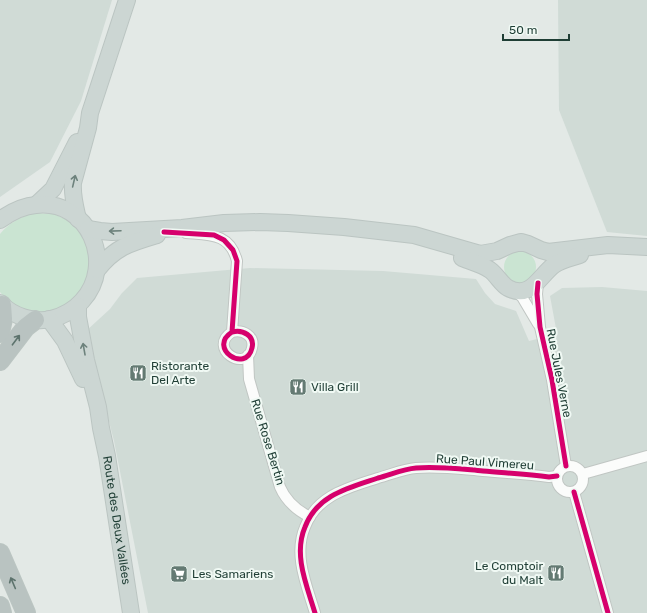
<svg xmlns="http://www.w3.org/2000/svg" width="647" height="613" font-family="Rubik,sans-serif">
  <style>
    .built { fill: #d0dbd6 }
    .grass { fill: #cae4d2 }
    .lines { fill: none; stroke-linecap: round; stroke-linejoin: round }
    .minor-casing { stroke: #c0c6c3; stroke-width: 12 }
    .primary-casing { stroke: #bbc5c2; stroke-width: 18 }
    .motorway-casing { stroke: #bbc5c2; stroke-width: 20 }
    .minor { stroke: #fbfcfb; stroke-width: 10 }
    .primary { stroke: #ccd6d3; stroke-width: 16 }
    .motorway { stroke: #b9c3c1; stroke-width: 18 }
    .cycleway-casing { stroke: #f0f9f4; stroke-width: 8 }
    .cycleway { stroke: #d6006c; stroke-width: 5 }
    .oneway { stroke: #6d827c }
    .oneway2 { stroke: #5d736d }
    .labels { text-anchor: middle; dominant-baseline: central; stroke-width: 4; stroke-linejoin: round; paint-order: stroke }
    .poi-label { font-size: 12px; fill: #1f3e35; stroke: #f0f9f4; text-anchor: start }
    .street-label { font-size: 12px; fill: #1f3e35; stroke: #f0f9f4 }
  </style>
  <rect width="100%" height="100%" fill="#e3e9e6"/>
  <g class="built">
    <polygon points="0,0 112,0 81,101 50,162 0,197"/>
    <polygon points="558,0 647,0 647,236 607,232 559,110"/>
    <polygon points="250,268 383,271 476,279 485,293 495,304 516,311 529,341 557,334 550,296 562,288 602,287 647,291 647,613 321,613 320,612 316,613 148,613 114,441 86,331 110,309 122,293 137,278"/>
  </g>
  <g class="grass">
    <path d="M34,213l20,1 18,8 14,15 6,38 -23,32 -29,7 -19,-4 -16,-12 -5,-6v-58c9,-11 20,-17 34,-21z"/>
    <circle cx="520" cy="267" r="16"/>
  </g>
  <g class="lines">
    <defs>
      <g id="minor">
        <path d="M186,233c24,2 44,0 51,28l-5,71c-25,16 14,42 20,16 3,-12 -9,-19 -20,-16"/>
        <polyline points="538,283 537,294 540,327 552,380 566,466"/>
        <polyline points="514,290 522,297 538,324"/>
        <path d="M248,355l1,24 31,108c6,14 16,23 30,30"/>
        <circle cx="570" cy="479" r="13"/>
        <polyline points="583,474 647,456"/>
        <polyline points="574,492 608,613"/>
        <path d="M315,613c-8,-27 -22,-58 -10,-86 12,-32 43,-39 73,-49 12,-3 25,-9 38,-10 22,-2 44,1 67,3 22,2 44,3 66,6l8,-1"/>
      </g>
      <g id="primary">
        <polyline points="37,204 53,189 77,142"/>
        <path d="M78,219c-3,-13 -6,-23 -5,-36l15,-55 2,-15 37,-113"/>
        <path d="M0,220c11,-8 22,-14 36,-15 53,-6 80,59 46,96 -8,9 -19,15 -31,18 -18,4 -38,-3 -51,-16"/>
        <polyline points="88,229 100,231 112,232 182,228 224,223 260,222 288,223 344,227 414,235 480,254 497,251 510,245 521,242 528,244 541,250 548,252 608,245 647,247"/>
        <path d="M462,258c9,4 20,6 28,12 7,5 11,14 18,18 23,12 31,-12 46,-23 7,-5 17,-7 26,-10"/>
        <path d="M97,270c18,-23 33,-27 60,-35"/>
        <path id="s1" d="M78,306v11l8,43 12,47 3,21 6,28 24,157"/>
        <polyline points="49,319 65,341 83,379"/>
      </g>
      <g id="motorway">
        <polyline points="0,333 3,319 2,305"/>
        <polyline points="0,361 26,327 35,320"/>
        <polyline points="0,553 26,613"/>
        <polyline points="0,606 2,613"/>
      </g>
    </defs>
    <use href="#minor" class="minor-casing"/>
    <use href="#primary" class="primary-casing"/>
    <use href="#motorway" class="motorway-casing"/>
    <use href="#minor" class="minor"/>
    <use href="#primary" class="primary"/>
    <use href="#motorway" class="motorway"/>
    <defs>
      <g id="cycleway">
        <path d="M164,232l50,3 10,5 9,10 4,11 -5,71c-25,16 14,42 20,16 3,-12 -9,-19 -20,-16"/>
        <polyline points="538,283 537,294 540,327 552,380 566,466"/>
        <polyline points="574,492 608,613"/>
        <path d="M315,613c-8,-27 -22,-58 -10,-86 12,-32 43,-39 73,-49 12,-3 25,-9 38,-10 22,-2 44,1 67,3 22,2 44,3 66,6l8,-1"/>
      </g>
    </defs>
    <use href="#cycleway" class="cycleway-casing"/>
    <use href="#cycleway" class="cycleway"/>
  </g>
  <defs><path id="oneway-shaft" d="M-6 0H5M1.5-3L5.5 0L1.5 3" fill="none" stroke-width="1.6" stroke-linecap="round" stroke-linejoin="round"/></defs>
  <g class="oneway">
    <use href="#oneway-shaft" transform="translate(74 181) rotate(-77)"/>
    <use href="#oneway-shaft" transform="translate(115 231) rotate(178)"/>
    <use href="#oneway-shaft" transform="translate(84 349) rotate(-100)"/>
  </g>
  <g class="oneway2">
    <use href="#oneway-shaft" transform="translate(16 340) rotate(-53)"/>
    <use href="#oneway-shaft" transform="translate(13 583) rotate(-113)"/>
  </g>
  <defs>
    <symbol id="restaurant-square" viewBox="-11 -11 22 22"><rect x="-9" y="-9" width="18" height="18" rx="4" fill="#647a73" stroke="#f0f9f4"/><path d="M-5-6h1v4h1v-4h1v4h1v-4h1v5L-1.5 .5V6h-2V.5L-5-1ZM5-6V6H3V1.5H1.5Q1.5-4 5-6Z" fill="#fff"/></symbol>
    <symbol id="supermarket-square" viewBox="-11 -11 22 22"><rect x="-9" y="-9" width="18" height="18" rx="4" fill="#647a73" stroke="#f0f9f4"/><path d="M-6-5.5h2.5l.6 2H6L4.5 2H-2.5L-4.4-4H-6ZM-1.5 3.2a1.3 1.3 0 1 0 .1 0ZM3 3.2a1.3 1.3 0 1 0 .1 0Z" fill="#fff"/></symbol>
  </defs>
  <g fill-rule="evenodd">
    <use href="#restaurant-square" x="128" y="363" width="20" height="20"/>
    <use href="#restaurant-square" x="288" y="377" width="20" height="20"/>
    <use href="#restaurant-square" x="546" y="563" width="20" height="20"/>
    <use href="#supermarket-square" x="169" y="564" width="20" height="20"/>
  </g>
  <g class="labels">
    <g class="poi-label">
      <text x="151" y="366">Ristorante<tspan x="151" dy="14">Del Arte</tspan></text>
      <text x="311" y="387">Villa Grill</text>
      <text x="543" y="566" text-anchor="end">Le Comptoir<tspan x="543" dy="14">du Malt</tspan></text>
      <text x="192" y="574">Les Samariens</text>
    </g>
    <g class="street-label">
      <text transform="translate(559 373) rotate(79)">Rue Jules Verne</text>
      <text transform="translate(268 442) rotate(73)">Rue Rose Bertin</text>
      <text transform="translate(485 462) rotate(4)">Rue Paul Vimereu</text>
      <text stroke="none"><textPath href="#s1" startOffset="218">Route des Deux Vallées</textPath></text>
    </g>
  </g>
  <path d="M503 34v6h66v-6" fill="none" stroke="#1f3e35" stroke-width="2"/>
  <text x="509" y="34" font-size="12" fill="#1f3e35" stroke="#f0f9f4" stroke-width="3" paint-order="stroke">50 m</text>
</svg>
